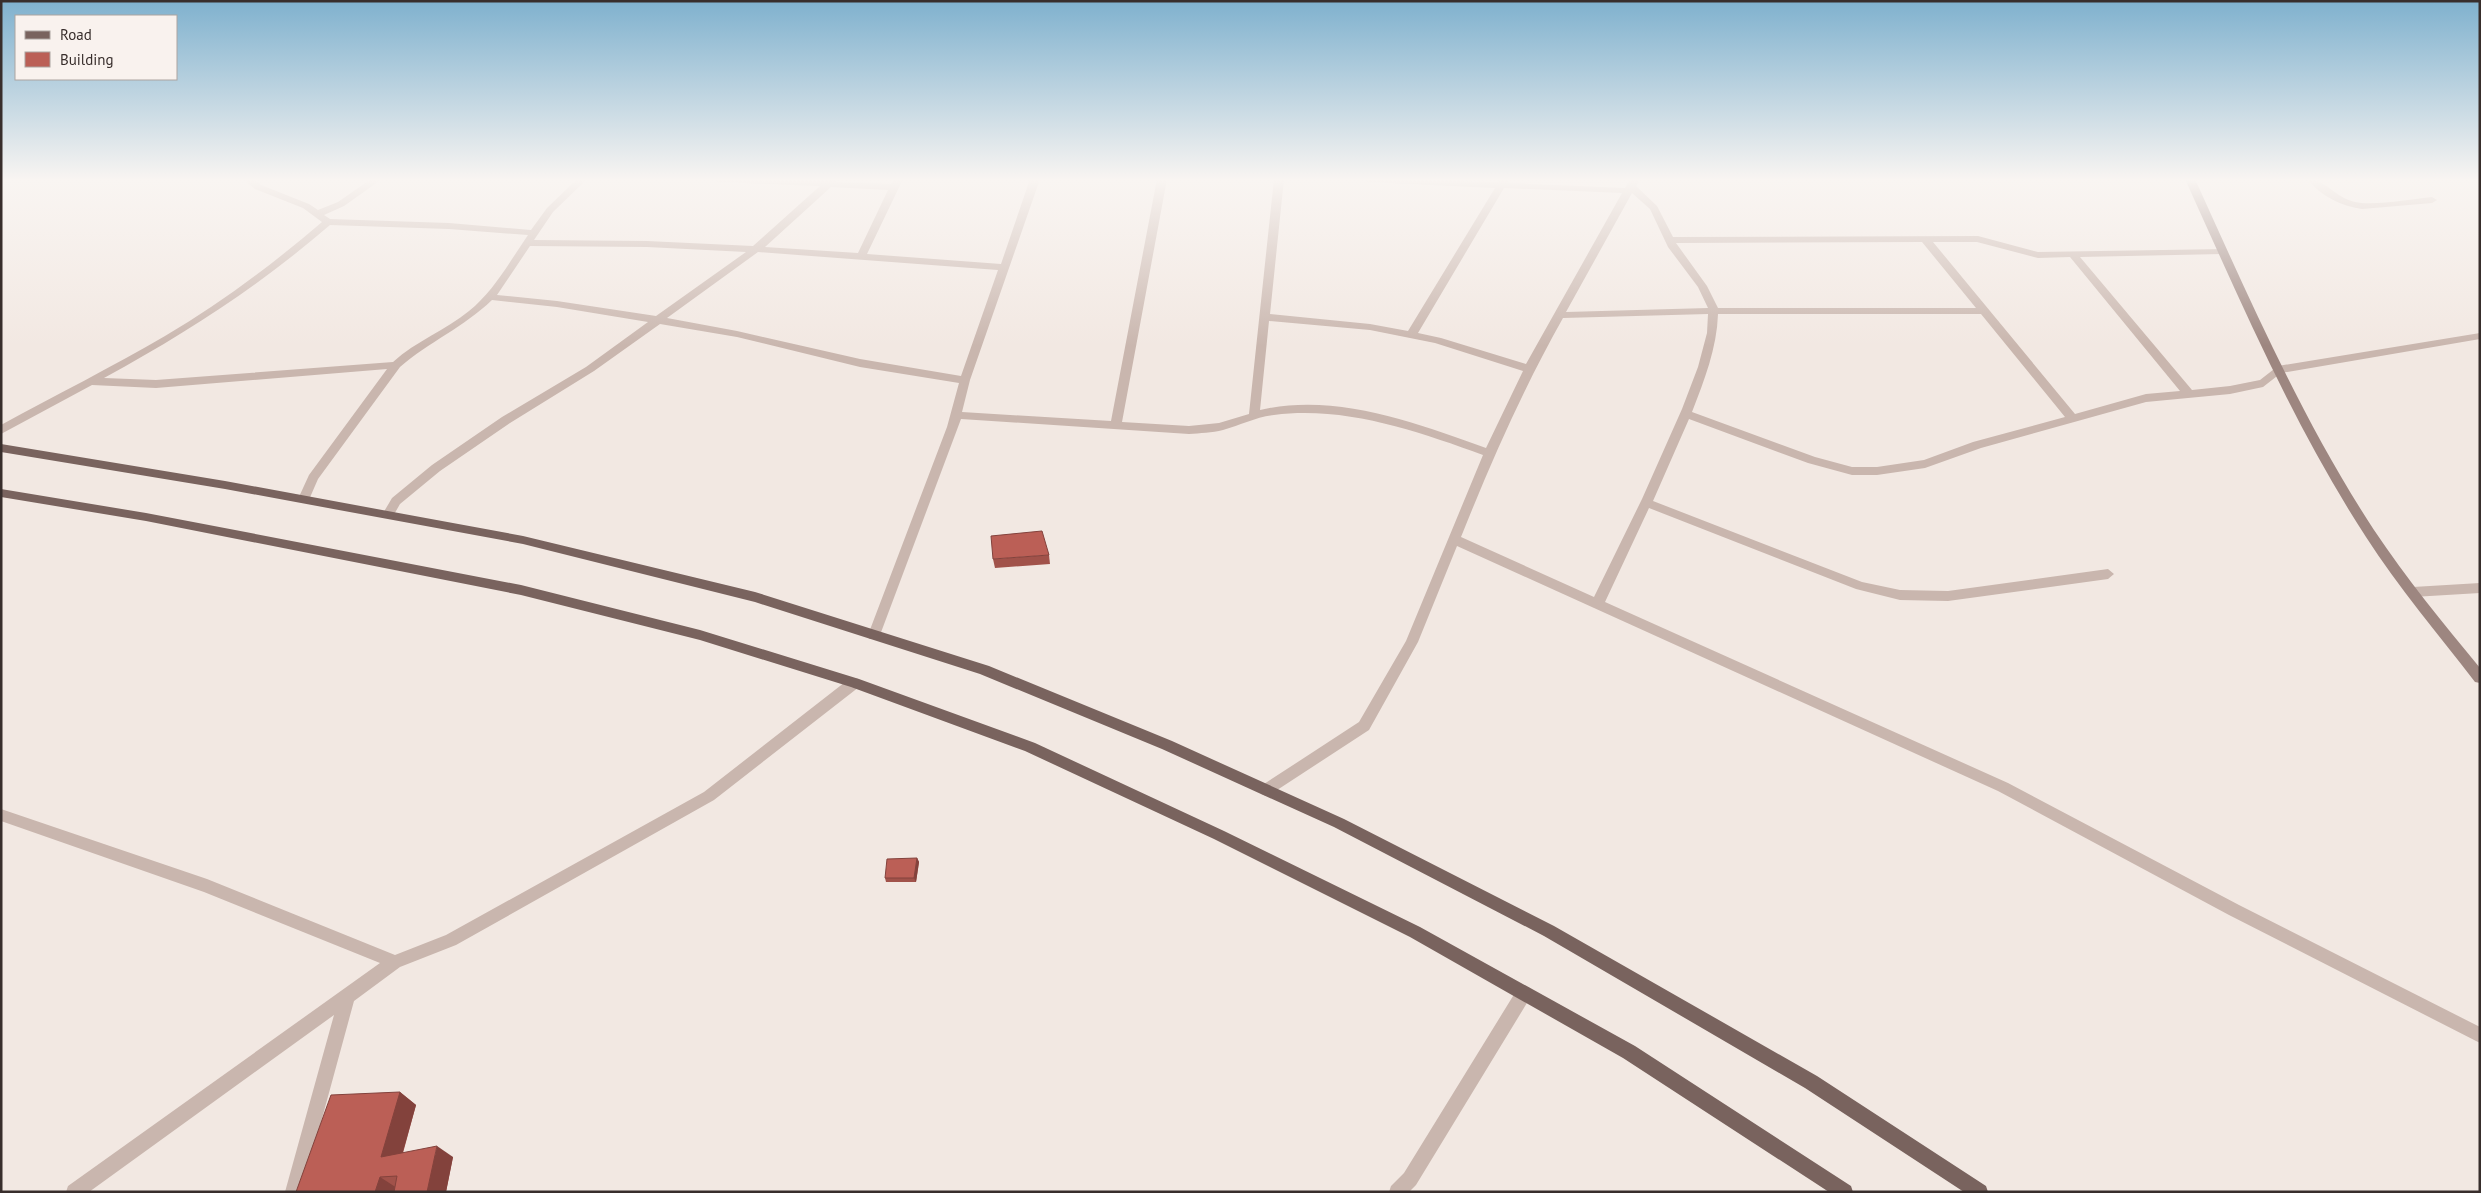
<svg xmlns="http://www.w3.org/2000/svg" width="2481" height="1193" font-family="'PT Sans',sans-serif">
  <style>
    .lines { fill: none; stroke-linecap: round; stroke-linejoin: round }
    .street { fill: #c9b6ae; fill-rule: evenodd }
    .secondary { fill: #9d8680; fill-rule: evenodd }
    .primary { fill: #79635e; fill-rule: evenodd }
    .wall { fill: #a1524a }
    .shaded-wall { fill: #83423c }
    .building { fill: #bb5f56; stroke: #83423c }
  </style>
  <rect width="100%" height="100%" fill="#f2e8e2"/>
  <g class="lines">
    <g class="street">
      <path d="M243,179h11l7,6 48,19 9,6 20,-8 33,-23h11l-38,27 -20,9 6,4 119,4 82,7 16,-22 30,-29h10l-34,33 -19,28 113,1 106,5 67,-60 -102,-4 -5,-3 113,2 3,-2h10l-2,3 54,2 2,-5h10l-36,75 134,10 29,-85h10l-70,201 -8,32 149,9 46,-242h10l-45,243 67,4 30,-3 30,-9 25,-235h10l-14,135 100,10 38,7 87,-143 -127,-6 -5,-3 136,3 2,-3h6l1,4 117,5 5,-9h10l-4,7 21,20 16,31 305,-1 60,16 187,-3 2,2 -5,3 -142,3 112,133 38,-4 30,-6 18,-14 202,-33v6l-199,34 -18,14 -33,7 -84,8 -165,46 -56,20 -48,7h-25l-44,-12 -119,-44 -36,82 209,81 38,8 48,1 160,-22 6,5 -6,5 -160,22 -48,-1 -44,-11 -207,-81 -44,94 403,181 231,122 241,122v16l-251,-128 -231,-124 -541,-245 -39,96 -49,88 -98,64 -5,2 -5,-2 -2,-4 2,-4 98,-64 47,-81 77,-186c-67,-24 -137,-49 -209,-40 -18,2 -33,10 -51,15 -11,3 -23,3 -34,4l-228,-15 -81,216 -1,4h-10l-1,-4 79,-208 12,-44 -99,-16 -123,-30 -77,-13 -66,47 -84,52 -70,48 -40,33 -8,14h-8l-2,-3 10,-17 40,-33 70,-48 84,-50 62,-45 -91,-15 -65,-7c-28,27 -63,42 -92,67l-82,112 -10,23 -4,1 -6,-4 11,-24 78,-106 -231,19 -64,-3 -91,49v-9c55,-30 111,-58 164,-89 56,-33 108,-72 157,-114l-19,-14 -48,-19zM831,187l57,3 -30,63 -93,-6zM1504,188l118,5 -96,171 -85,-26 -23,-5zM1632,193l18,16 18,38 30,40 10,21 -142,4zM330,225l119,4 79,6c-18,26 -34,56 -59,76 -23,19 -53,30 -76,51l-237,18 -52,-2c84,-46 154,-91 226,-153zM1922,242l54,66h-258l-11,-22 -31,-43zM1933,242h44l61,16 32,-1 110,134 -34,3 -71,20zM530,246l117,1 99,5 -90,64 -99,-15 -60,-6zM758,252l240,18 -37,106 -101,-17 -123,-28 -70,-13zM1708,314l-1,19 -9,34 -16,42 -40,90 -48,98 -133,-60c30,-75 62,-148 102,-219zM1718,314h263l84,103 -92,25 -49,18 -47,7h-25l-37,-10 -123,-45c12,-31 25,-64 26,-98zM1269,321l101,9 65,13 88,28 -37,77c-69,-25 -151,-56 -226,-38z"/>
      <path d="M2307,179c18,0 29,19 48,23 19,4 56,-3 77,-5l5,3 -5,3 -70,6c-21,-3 -41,-13 -55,-30z"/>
      <polygon points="2480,583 2480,593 2413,597 2409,595 2407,592 2409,589 2413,587"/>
      <polygon points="854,678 859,679 861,683 859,687 714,800 456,945 400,967 354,1001 302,1192 285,1192 334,1015 89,1192 66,1192 68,1186 380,963 204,892 1,821 1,809 207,879 395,955 446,935 704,792 849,679"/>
      <polygon points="1524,986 1530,988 1532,993 1530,998 1416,1185 1409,1192 1389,1192 1391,1186 1404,1173 1518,988"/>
    </g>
    <path class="secondary" d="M2185,179h10c54,119 107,241 179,351 32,48 69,93 106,138v15l-5,-1c-37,-48 -76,-94 -109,-145 -73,-112 -126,-237 -181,-358z"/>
    <g class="primary">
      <polygon points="1,444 225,481 523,536 755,592 989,666 1172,741 1344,819 1554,926 1817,1076 1986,1186 1988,1192 1964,1192 1805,1088 1544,936 1334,827 1162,749 980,674 755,602 523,544 225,489 1,452"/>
      <polygon points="1,489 146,513 521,585 700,630 859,679 1035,743 1224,831 1420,927 1635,1046 1851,1186 1853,1192 1829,1192 1623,1058 1410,937 1214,839 1025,751 851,687 700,640 521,595 146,521 1,497"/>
    </g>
  </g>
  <g class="wall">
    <polygon points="1049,555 1050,564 995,568 993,559"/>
    <polygon points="917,858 919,862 916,882 886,882 885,878"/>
    <polygon points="400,1092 416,1105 403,1153 453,1157 446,1192 296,1192"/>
  </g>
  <g class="shaded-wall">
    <polygon points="917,858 919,862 916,882 914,878"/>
    <polygon points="400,1092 416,1105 398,1169 381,1157"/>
    <polygon points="437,1146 453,1157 446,1192 427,1192"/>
    <polygon points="380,1177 397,1188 396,1192 375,1192"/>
  </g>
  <g class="building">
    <polygon points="1042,531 1049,555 993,559 991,536"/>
    <polygon points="917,858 914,878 885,878 887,859"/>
    <polygon points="400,1092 381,1157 437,1146 427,1192 394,1192 397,1176 380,1177 375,1192 296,1192 331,1095"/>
  </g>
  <linearGradient id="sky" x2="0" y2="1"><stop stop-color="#7fb1ce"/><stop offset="0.52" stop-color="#f9f5f2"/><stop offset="1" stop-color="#f9f5f2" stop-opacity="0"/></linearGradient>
  <rect width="2481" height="346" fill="url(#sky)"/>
  <rect width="2481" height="1193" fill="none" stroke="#382e2c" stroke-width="5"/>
  <rect x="15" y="15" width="162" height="65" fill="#f9f2ee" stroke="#aca4a0"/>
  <rect x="25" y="31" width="25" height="8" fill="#79635e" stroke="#aca4a0"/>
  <text x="60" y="40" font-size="15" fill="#382e2c">Road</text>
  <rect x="25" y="52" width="25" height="15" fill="#bb5f56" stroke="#aca4a0"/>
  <text x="60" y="65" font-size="15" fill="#382e2c">Building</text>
</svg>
